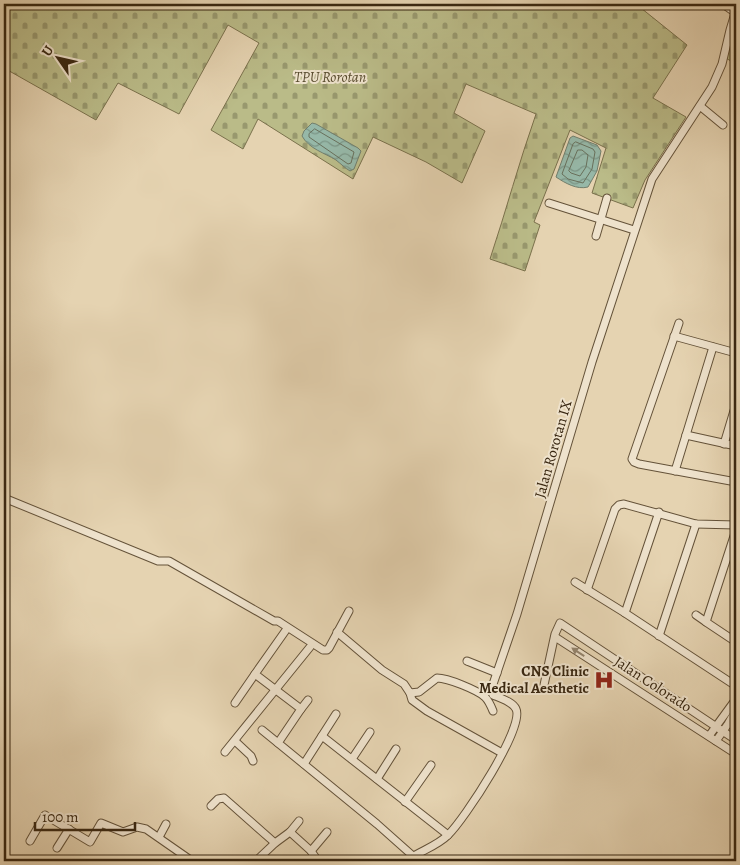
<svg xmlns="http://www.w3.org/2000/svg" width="740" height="865" font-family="Alegreya,serif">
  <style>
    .grass { fill: #babb88; stroke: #7a714c }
    .cemetery { fill: url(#cemetery-stones); stroke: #7a714c }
    .water { fill: url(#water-waves); stroke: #717e6c }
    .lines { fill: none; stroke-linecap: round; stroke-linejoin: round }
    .shore { stroke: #68705c; stroke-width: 1 }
    .minor-casing { stroke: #645239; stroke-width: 9 }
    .minor { stroke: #eee2cc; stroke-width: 7 }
    .oneway { fill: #94846e }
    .labels { text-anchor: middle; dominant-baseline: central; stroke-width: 4; stroke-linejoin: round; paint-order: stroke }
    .park-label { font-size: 15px; font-style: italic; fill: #594c2f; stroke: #eee2cc }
    .street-label { font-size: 15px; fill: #392711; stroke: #eee2cc }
    .poi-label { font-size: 15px; font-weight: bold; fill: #392711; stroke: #eee2cc; text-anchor: end }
  </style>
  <defs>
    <pattern id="cemetery-stones" width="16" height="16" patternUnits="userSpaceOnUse" patternTransform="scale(1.25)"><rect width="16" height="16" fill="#babb88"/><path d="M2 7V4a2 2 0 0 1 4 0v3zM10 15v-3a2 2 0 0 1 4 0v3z" fill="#98986e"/></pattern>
    <pattern id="water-waves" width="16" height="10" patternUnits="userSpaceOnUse" patternTransform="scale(1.25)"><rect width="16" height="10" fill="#96b8a8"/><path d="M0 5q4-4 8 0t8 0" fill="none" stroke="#7b9687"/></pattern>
  </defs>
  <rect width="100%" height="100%" fill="#e5d3b1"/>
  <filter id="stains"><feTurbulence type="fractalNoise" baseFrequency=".004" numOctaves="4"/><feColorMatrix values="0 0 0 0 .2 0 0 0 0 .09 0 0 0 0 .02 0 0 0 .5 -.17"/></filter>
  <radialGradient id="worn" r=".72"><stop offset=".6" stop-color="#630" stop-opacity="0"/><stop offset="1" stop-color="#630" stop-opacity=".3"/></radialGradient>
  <polygon class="grass" points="736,13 736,64 724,57"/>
  <path class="cemetery" d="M6,4h630l51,41 -34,53 33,19 -41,63 -12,28 -41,-15 14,-45 -36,-18 -36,92 6,3 -15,46 -35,-12c16,-48 29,-97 46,-145l-70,-30 -12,29 31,18 -23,52 -36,-21 -53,-25 -20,42 -95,-60 -15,30 -32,-19 48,-87 -31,-18 -49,89 -61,-31 -22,37 -92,-52v-61z"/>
  <g class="water">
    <path d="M312,123l4,1 42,24 3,3 -7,18 -4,2c-5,-3 -9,-7 -14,-11 -11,-7 -27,-11 -34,-24l2,-5z"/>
    <path d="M573,136l24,9 4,6 -4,20 -9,16c-11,3 -23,-4 -32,-10l14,-39z"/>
  </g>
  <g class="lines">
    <g class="shore">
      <polygon points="315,129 354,152 351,163 348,164 309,137 309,134"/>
      <polygon points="576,142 593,149 595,152 592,169 583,183 568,179 562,174 573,144"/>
      <polygon points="578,150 582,150 588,155 586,167 580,176 571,173 569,171"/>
    </g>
    <defs>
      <g id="minor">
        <polyline points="723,4 736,13"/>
        <polyline points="700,106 723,125"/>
        <polyline points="549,203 634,230"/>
        <polyline points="596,236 607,198"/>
        <polyline points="679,323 632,459 634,462 639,464 736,482"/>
        <polyline points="674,336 736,353"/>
        <polyline points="686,435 736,446"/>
        <polyline points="724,444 736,404"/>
        <polyline points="675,471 713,347"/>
        <polyline points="4,498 158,561 169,561 274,621 278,621 323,650 327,650 329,648 349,611"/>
        <polyline points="736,530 706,622 736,642"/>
        <polyline points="575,582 625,613 736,686"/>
        <polyline points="587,590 615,509 619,505 624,504 696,524 736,525"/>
        <polyline points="625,613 659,512"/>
        <polyline points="696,615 706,622"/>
        <polyline points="286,630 255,674 301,709 278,743 377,824 413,856"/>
        <path d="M337,632l45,38 22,14 6,9 9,-1 18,-14c11,0 40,12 48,19 4,4 6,9 8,14"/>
        <polyline points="659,636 696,524"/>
        <polyline points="555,637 736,754"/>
        <polyline points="467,661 497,673"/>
        <polyline points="544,685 555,634 560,623 736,740"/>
        <polyline points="410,693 412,700 427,711 502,753"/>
        <polyline points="235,703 255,674"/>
        <polyline points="301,709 308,700"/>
        <polyline points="262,730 278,743"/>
        <polyline points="322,736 448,835"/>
        <polyline points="709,736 736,699"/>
        <polyline points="235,741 251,756 253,761"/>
        <polyline points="716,741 728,724 736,710"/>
        <polyline points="225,752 310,647"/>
        <polyline points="352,759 370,732"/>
        <polyline points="304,764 336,714"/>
        <polyline points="377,779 396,749"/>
        <polyline points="405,802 431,765"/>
        <polyline points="211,806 218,799 224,798 275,843"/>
        <polyline points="290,832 299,821"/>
        <polyline points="159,837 166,824"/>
        <polyline points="30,841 45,815 90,842 101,823 123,832 137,827 146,829 192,861"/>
        <polyline points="57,848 69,829"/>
        <polyline points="311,851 327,832"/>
        <polyline points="256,861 275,843 290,832 311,851 318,861"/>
        <path d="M406,861c13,-10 30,-14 42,-26 16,-15 77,-108 68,-126 -3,-7 -16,-11 -23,-14l-2,-5 26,-76 75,-252 60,-183 60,-92 10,-23 8,-34 6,-20"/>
      </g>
    </defs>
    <use href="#minor" class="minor-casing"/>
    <use href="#minor" class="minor"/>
  </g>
  <defs><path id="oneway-solid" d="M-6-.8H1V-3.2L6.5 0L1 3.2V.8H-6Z" transform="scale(1.25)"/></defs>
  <use class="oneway" href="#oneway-solid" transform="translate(578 652) rotate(-147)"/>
  <defs>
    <symbol id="hospital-bare" viewBox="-9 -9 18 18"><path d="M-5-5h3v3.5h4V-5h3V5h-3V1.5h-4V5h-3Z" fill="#8f2418" stroke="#eee2cc" stroke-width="2.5" paint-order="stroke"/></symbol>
  </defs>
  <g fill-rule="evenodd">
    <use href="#hospital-bare" x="590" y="666" width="28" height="28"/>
  </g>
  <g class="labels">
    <g class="park-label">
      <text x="330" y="77">TPU Rorotan</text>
    </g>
    <g class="street-label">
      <text transform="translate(553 449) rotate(-74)">Jalan Rorotan IX</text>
      <text transform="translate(653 684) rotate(33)">Jalan Colorado</text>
    </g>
    <g class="poi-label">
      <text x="589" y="671">CNS Clinic<tspan x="589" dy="17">Medical Aesthetic</tspan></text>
    </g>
  </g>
  <rect width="740" height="865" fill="none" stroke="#e5d3b1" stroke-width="20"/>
  <rect x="5" y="5" width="730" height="855" fill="none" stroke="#392711" stroke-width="2.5"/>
  <rect x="10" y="10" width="720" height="845" fill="none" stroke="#392711"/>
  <g transform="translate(58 58) rotate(304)" stroke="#eee2cc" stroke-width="4" paint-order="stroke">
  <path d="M0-4L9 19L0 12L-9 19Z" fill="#392711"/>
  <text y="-8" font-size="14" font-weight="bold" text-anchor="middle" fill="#392711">U</text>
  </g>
  <path d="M35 822v8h100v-8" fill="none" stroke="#392711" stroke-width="2.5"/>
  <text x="42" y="822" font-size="15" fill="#392711" stroke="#eee2cc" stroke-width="4" paint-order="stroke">100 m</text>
  <rect width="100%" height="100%" filter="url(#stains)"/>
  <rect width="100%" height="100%" fill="url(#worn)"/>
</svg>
